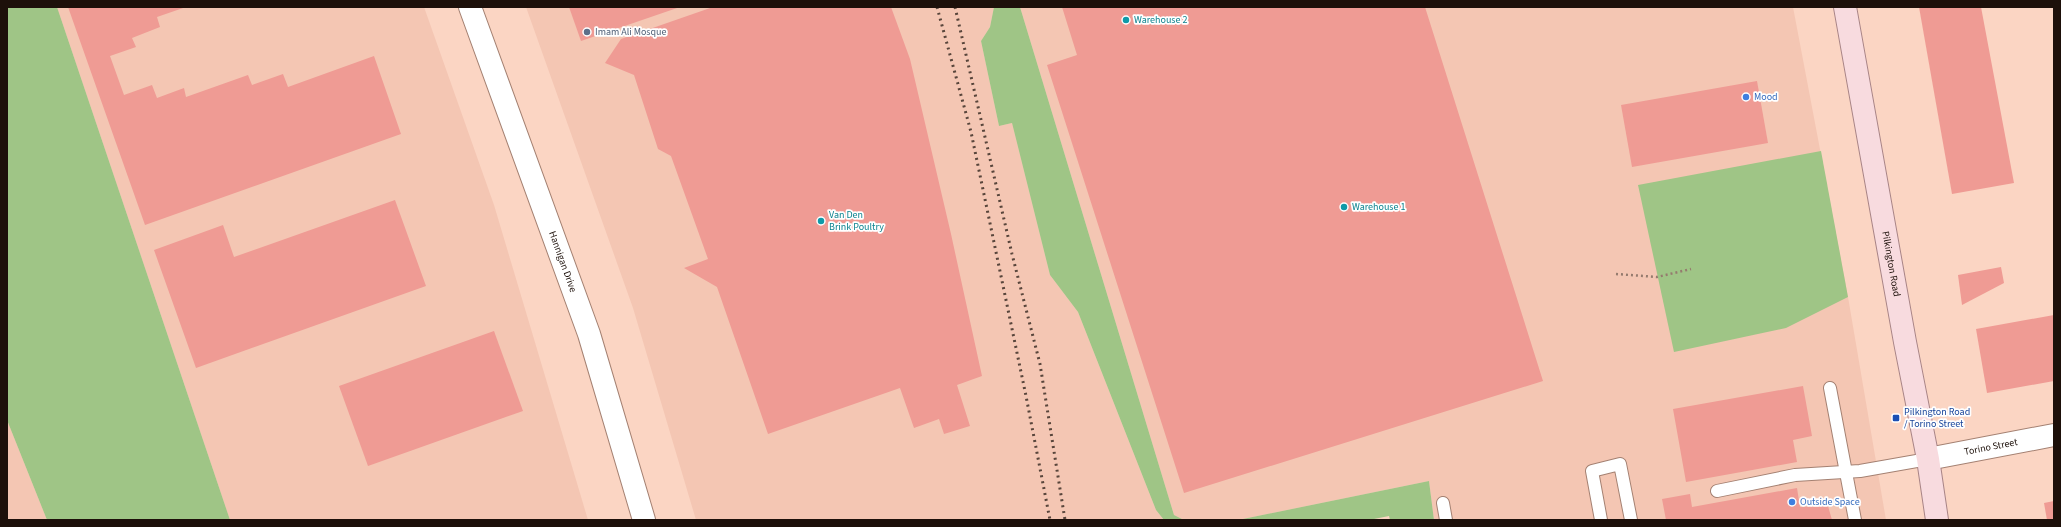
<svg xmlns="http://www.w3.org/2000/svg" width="2061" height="527" font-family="'Source Sans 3',sans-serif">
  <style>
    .built { fill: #f4c6b3 }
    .green { fill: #9fc586 }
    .building { fill: #ef9b94 }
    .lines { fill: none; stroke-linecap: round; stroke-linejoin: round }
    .lane-casing { stroke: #a48172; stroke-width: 14 }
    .street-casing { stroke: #a48172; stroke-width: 24 }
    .primary-casing { stroke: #a88486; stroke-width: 24 }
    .path { stroke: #957b6e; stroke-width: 2.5; stroke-dasharray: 2 3; stroke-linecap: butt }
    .lane { stroke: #fff; stroke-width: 12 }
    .street { stroke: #fff; stroke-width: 22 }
    .primary { stroke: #f8dbdf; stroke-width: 22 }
    .rail { stroke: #58453b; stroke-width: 3; stroke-dasharray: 2 4; stroke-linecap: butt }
    .culture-dot { fill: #0f9aa8; stroke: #fff; stroke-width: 1.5 }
    .service-dot { fill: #5c6f8a; stroke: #fff; stroke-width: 1.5 }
    .shop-dot { fill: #3f7fe0; stroke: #fff; stroke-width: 1.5 }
    .transit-dot { fill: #1a4fb4; stroke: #fff; stroke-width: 1.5 }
    .labels { text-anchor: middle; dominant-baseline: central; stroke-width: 3.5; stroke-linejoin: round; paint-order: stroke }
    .culture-label { font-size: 10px; fill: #0d838f; stroke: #fff; text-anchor: start }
    .service-label { font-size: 10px; fill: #4e5e75; stroke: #fff; text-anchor: start }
    .shop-label { font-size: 10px; fill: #366cbe; stroke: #fff; text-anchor: start }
    .street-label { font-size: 10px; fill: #1d100a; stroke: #fff }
    .transit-label { font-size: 10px; fill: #164399; stroke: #fff; text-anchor: start }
  </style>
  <rect width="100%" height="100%" fill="#fbd5c3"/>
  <g class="built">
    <polygon points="57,7 424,7 494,205 588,520 230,520"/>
    <polygon points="526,7 994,7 990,27 981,41 999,126 1012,123 1050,275 1078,312 1156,510 1164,520 696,520 633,308"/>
    <polygon points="1020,7 1793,7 1848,297 1886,520 1434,520 1429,481 1238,520 1184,520 1174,515"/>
    <polygon points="7,420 47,520 7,520"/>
  </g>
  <g class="green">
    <polygon points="7,7 57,7 230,520 47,520 7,420"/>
    <polygon points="994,7 1020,7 1174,515 1184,520 1164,520 1156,510 1078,312 1050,275 1012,123 999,126 981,41 990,27"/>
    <polygon points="1821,151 1848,297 1786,328 1674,352 1638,185"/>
    <polygon points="1429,481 1434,520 1390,520 1389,516 1369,520 1238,520"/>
  </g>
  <g class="building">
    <polygon points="68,7 186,7 157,17 160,27 132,38 136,47 110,56 124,95 152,85 157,98 184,88 186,97 248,75 252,85 283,74 288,87 374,56 401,134 145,225"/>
    <polygon points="569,7 680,7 581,41"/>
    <polygon points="713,7 891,7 910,59 951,234 982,376 957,385 970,426 944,434 939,419 914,428 900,388 768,434 717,287 684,268 708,259 671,156 658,149 634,75 605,63 621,39"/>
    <polygon points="1062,7 1425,7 1543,381 1184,493 1047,65 1077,55"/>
    <polygon points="1919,7 1981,7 2014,183 1952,194"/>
    <polygon points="1757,81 1768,143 1632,167 1621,105"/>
    <polygon points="395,200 426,286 196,368 154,250 223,225 234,257"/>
    <polygon points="2001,267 2004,283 1962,305 1958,275"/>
    <polygon points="2054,315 2054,381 1987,393 1976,329"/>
    <polygon points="494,331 523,411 368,466 339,386"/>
    <polygon points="1803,386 1812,436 1793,440 1797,462 1686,482 1673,409"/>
    <polygon points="1797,488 1800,507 1828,506 1832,520 1666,520 1662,499 1690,494 1692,507"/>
    <polygon points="2054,501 2054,520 2047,520 2044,503"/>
  </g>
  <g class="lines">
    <defs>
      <g id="lane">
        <polyline points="1830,388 1855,520"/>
        <polyline points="1717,491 1795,475 1860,471 1928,459"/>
        <polyline points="1443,503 1446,520"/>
        <polyline points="1601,520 1592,471 1620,464 1631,520"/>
      </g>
      <g id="street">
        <path id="s1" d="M470,7l119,327 55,186"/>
        <path id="s2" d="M1928,459l126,-24"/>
      </g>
      <g id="primary">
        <path id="s3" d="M1845,7l60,335 23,117 9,61"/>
      </g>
    </defs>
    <use href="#lane" class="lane-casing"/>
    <use href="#street" class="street-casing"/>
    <use href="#primary" class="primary-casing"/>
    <polyline class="path" points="1616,274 1657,277 1691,269"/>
    <use href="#lane" class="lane"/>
    <use href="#street" class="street"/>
    <use href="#primary" class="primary"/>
    <g class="rail">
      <polyline points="937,7 971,132 1026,396 1050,520"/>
      <polyline points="955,7 1012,254 1040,364 1065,520"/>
    </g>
  </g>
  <g class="culture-dot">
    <circle cx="1126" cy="20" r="4"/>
    <circle cx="1344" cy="207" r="4"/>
    <circle cx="821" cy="221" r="4"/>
  </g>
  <circle class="service-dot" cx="587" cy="32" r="4"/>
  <g class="shop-dot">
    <circle cx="1746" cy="97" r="4"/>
    <circle cx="1792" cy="502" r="4"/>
  </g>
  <rect class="transit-dot" x="1892" y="414" width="8" height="8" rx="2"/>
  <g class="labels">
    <g class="culture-label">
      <text x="1134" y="20">Warehouse 2</text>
      <text x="1352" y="207">Warehouse 1</text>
      <text x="829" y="215">Van Den<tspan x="829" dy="12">Brink Poultry</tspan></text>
    </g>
    <g class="service-label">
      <text x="595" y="32">Imam Ali Mosque</text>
    </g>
    <g class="shop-label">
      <text x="1754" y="97">Mood</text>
      <text x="1800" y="502">Outside Space</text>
    </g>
    <g class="street-label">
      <text stroke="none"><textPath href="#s1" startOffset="271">Hannigan Drive</textPath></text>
      <text stroke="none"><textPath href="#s3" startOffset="261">Pilkington Road</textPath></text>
      <text stroke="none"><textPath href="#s2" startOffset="64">Torino Street</textPath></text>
    </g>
    <g class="transit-label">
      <text x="1904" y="412">Pilkington Road<tspan x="1904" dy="12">/ Torino Street</tspan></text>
    </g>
  </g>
  <rect width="2061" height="527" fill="none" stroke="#1d100a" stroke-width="16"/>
</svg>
